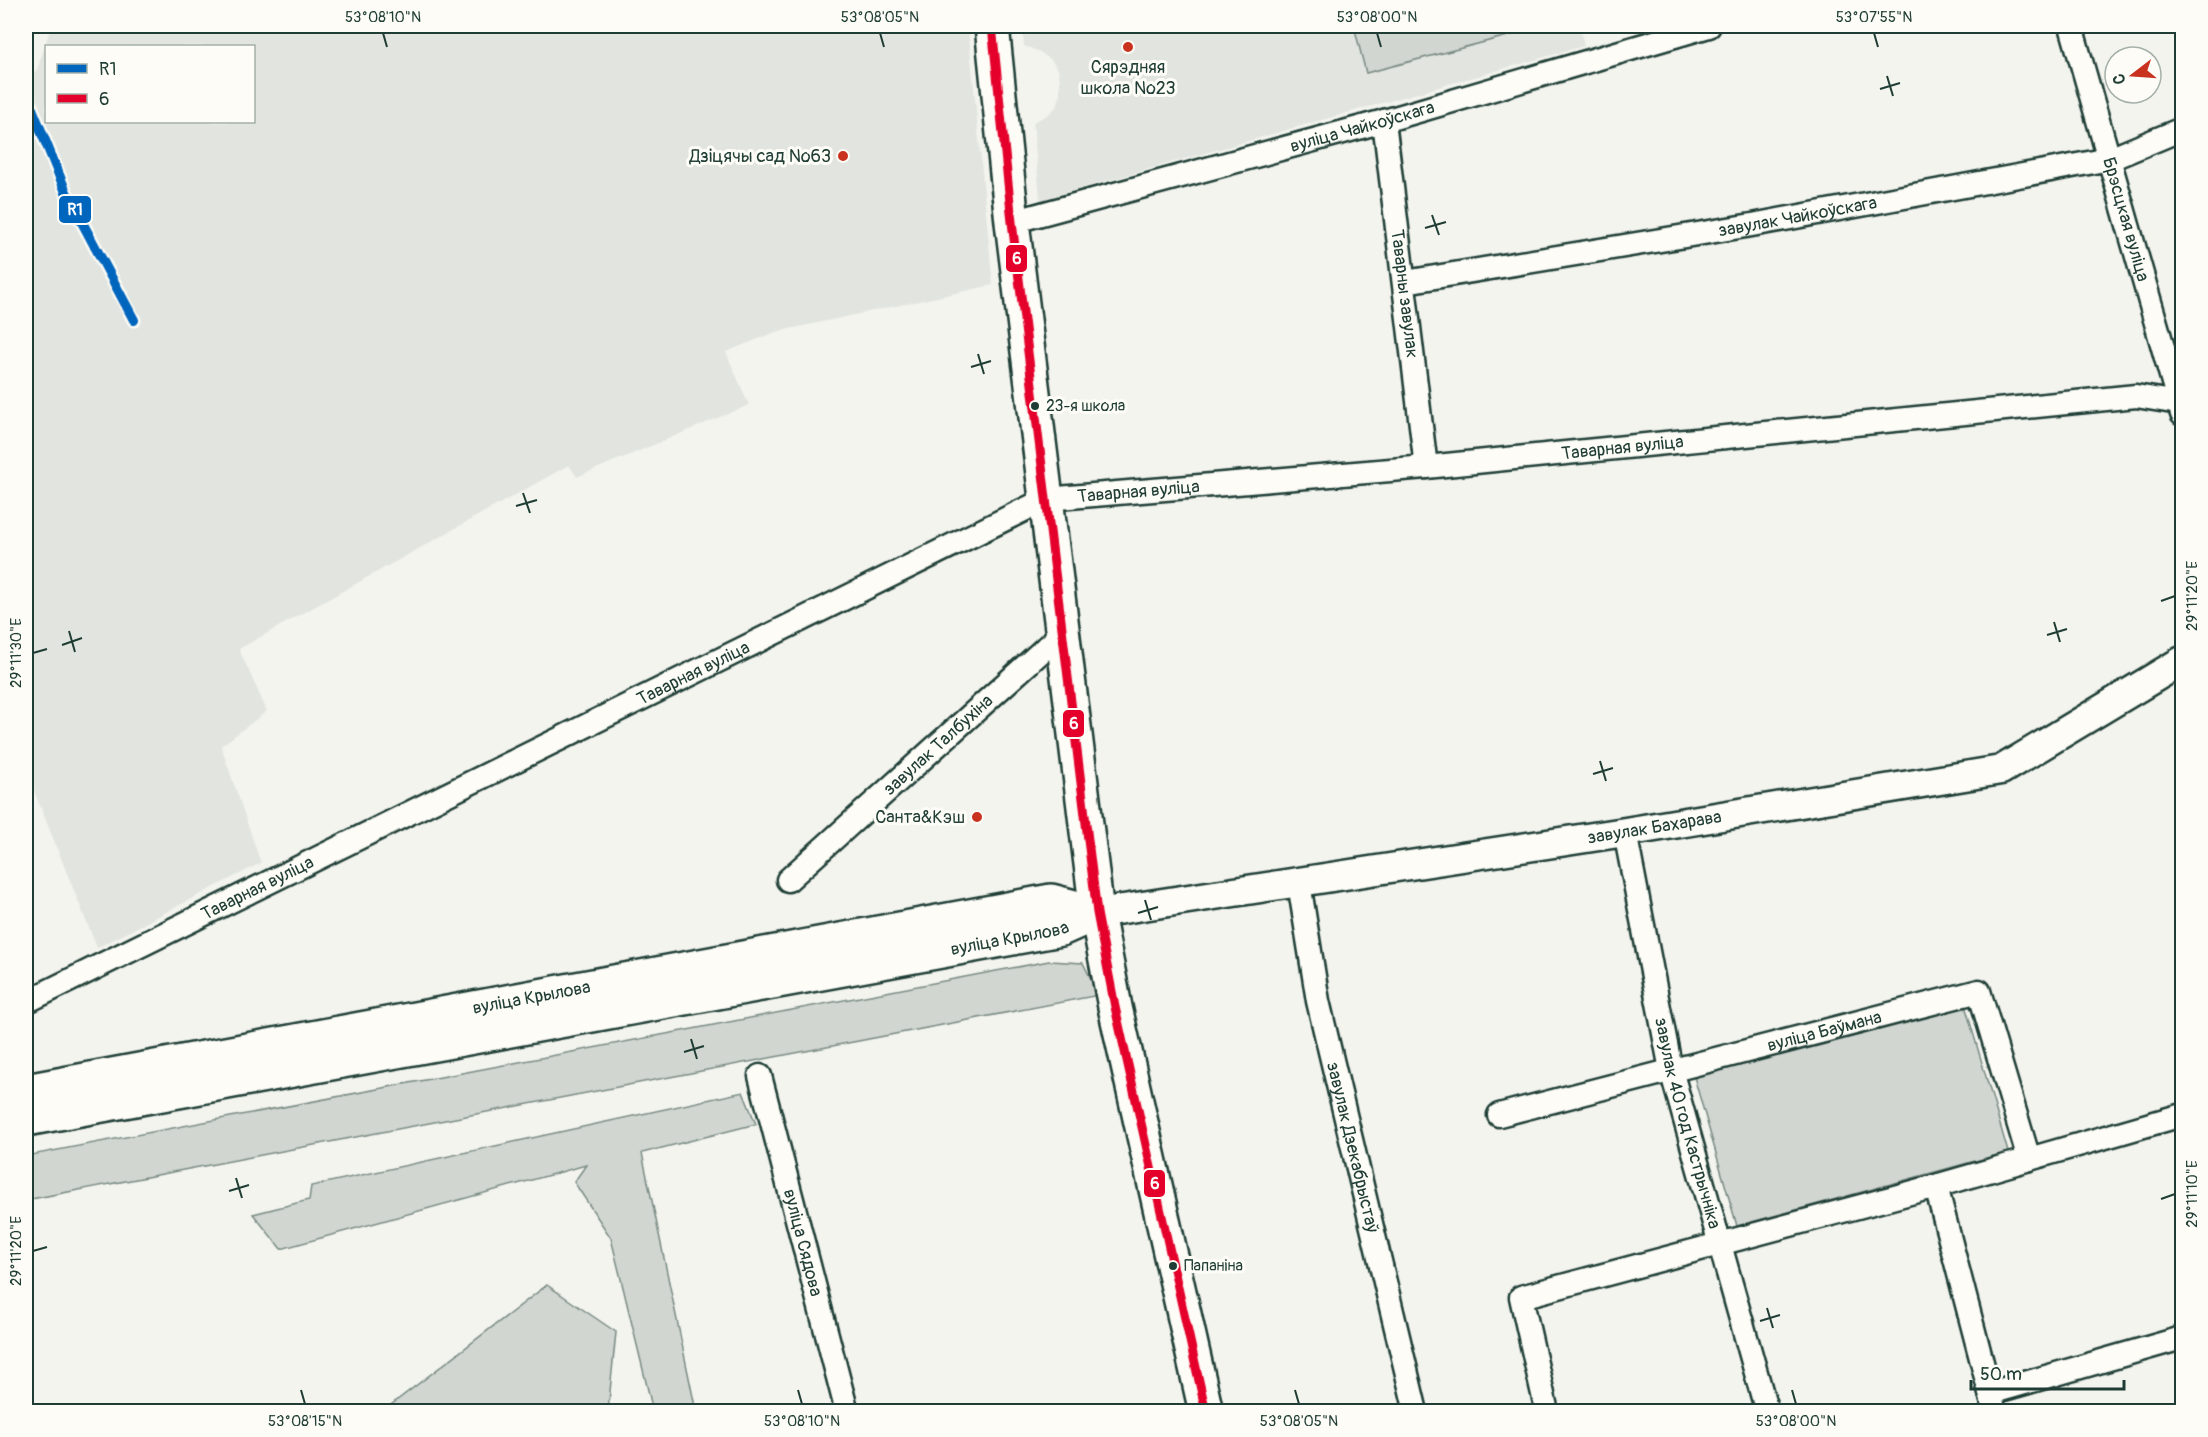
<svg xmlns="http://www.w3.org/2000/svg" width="2208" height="1437" font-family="Pangolin,sans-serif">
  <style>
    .built { fill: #e2e5df; fill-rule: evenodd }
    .green { fill: #d1d6d1; stroke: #788a82; stroke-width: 1.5 }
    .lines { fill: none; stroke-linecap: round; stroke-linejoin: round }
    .minor-casing { stroke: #1f3d34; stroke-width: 27 }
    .tertiary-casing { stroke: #1f3d34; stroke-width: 33 }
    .secondary-casing { stroke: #1f3d34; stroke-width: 38 }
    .minor { stroke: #fdfcf7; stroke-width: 22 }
    .tertiary { stroke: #fdfcf7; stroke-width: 28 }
    .secondary { stroke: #fdfcf7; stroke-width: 33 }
    .bus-1-casing { stroke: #fdfcf7; stroke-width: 14 }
    .bus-1 { stroke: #e4002b; stroke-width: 9 }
    .rail-1-casing { stroke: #fdfcf7; stroke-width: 15 }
    .rail-1 { stroke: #0065bd; stroke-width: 10 }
    .ticks { fill: none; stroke: #1f3d34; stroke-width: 2 }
    .poi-dot { fill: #c8321e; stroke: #fdfcf7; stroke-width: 2 }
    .bus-dot { fill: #1f3d34; stroke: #fdfcf7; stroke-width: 2 }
    .labels { text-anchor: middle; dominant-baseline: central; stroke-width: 6; stroke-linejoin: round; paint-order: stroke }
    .bus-label { font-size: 16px; fill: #1f3d34; stroke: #fdfcf7; text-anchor: start }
    .poi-label { font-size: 18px; fill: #1f3d34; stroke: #fdfcf7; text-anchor: end }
    .street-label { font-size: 18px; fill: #1f3d34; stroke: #fdfcf7 }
    .line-badge { stroke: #fdfcf7; stroke-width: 2 }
    .badge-label { font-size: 16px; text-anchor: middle; font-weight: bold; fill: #fff }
    .neatline { fill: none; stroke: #1f3d34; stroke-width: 2 }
    .ticks-label { font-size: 15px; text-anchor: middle; fill: #1f3d34 }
  </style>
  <rect width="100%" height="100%" fill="#f4f4ef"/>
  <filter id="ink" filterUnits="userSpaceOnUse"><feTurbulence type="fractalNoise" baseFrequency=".0167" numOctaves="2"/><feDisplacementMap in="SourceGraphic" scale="12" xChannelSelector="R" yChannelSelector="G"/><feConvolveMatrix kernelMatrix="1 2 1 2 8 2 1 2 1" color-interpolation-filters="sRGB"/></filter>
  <g filter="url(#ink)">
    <g class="built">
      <path d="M51,26h36l9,3 10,-3h862l25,259 -217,47 -50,20 23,53 -172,72 -8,-12 -330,184 28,62 -46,35 40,117 -164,85 -71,-177v-693l11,-8zM46,46h208v76h-208z"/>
      <polygon points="1022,26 1580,26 1584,46 1040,200 1033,122 1047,115 1056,107 1060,97 1060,82 1058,69 1051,60 1040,52 1024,46"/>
    </g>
    <g class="green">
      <polygon points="1354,26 1546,26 1366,73"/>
      <polygon points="1049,961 1083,963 1099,995 26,1200 26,1156"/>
      <polygon points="1965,1005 2008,1152 1737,1226 1694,1077"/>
      <polygon points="743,1092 756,1124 642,1153 696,1411 653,1411 611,1238 574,1182 586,1165 281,1249 253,1214 309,1200 311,1186"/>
      <polygon points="547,1285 616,1332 608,1411 383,1411"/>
      <polygon points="26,1402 55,1411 26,1411"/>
    </g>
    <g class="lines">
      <defs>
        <g id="minor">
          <path id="s1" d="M2071,26l111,388"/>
          <path id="s2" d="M1384,121l42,346"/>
          <path id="s3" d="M1012,222l372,-101 325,-95"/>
          <path id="s4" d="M1405,282l347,-57 358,-66 72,-30"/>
          <path id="s5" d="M1625,832l46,238 96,342"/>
          <path id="s6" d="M788,880l275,-248"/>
          <path id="s7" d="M1299,883l19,118 98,411"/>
          <path id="s8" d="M26,1002l1020,-503 380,-32 710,-71 43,7 3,-2"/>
          <path id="s9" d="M760,1076l87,336"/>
          <path id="s10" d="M1499,1115l480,-124 50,168"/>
          <polyline points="1936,1186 1995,1412"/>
          <polyline points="1990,1393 2182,1338"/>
          <polyline points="1547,1412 1521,1297 1936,1186 2182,1115"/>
        </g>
        <g id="tertiary">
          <path id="s11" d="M1097,913l528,-81 376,-62 181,-109"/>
        </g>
        <g id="secondary">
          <polyline points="992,26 1012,222 1097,913 1115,1007 1206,1412"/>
          <path id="s12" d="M26,1091l1025,-190 46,12"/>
          <path id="s13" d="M26,1119l1035,-190 36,-16"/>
        </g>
      </defs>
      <use href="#minor" class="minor-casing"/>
      <use href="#tertiary" class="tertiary-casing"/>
      <use href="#secondary" class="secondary-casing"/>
      <use href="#minor" class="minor"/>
      <use href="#tertiary" class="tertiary"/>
      <use href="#secondary" class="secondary"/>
      <defs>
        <polyline id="bus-1" points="992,26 1012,222 1097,913 1115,1007 1206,1412"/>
      </defs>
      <use href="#bus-1" class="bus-1-casing"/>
      <use href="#bus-1" class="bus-1"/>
      <defs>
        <polyline id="rail-1" points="26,94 66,192 134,320"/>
      </defs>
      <use href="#rail-1" class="rail-1-casing"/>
      <use href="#rail-1" class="rail-1"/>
    </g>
  </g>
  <path class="ticks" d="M383,33l4,14M880,33l4,14M1377,33l4,14M1874,33l4,14M1887,76l6,20M1880,89l20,-6M1432,215l7,20M1425,228l21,-6M978,354l6,20M971,367l20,-6M523,493l7,20M516,506l21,-6M2161,601l14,-5M2054,622l6,20M69,631l6,21M2047,635l20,-6M62,645l20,-7M33,653l14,-4M1600,761l6,20M1593,774l20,-6M1145,900l6,20M1138,913l20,-6M691,1039l6,20M684,1052l20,-6M236,1178l6,20M229,1191l20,-6M2161,1199l14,-5M33,1251l14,-4M1767,1308l6,20M1760,1321l20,-6M301,1390l4,14M798,1390l4,14M1295,1390l4,14M1792,1390l4,14"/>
  <g class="poi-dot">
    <circle cx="1128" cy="47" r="6"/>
    <circle cx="843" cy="156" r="6"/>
    <circle cx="977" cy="817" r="6"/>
  </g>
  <g class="bus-dot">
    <circle cx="1035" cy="406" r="5"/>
    <circle cx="1173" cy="1266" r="5"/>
  </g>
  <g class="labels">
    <g class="bus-label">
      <text x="1046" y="406">23-я школа</text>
      <text x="1184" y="1266">Папаніна</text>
    </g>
    <g class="poi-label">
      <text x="1128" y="67" text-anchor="middle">Сярэдняя<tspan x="1128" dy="21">школа №23</tspan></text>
      <text x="831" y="156">Дзіцячы сад №63</text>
      <text x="965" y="817">Санта&amp;Кэш</text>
    </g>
    <g class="street-label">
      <text stroke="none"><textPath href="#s3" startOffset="363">вуліца Чайкоўскага</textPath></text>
      <text stroke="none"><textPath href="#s4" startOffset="398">завулак Чайкоўскага</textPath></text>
      <text stroke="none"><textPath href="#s1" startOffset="201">Брэсцкая вуліца</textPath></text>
      <text stroke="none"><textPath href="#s2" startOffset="174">Таварны завулак</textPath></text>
      <text stroke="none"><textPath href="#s8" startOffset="1716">Таварная вуліца</textPath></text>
      <text stroke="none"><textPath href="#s8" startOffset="1230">Таварная вуліца</textPath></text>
      <text stroke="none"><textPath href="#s8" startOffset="744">Таварная вуліца</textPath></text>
      <text stroke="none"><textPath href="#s6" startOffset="202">завулак Талбухіна</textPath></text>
      <text stroke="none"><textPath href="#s11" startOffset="564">завулак Бахарава</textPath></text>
      <text stroke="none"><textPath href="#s8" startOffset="258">Таварная вуліца</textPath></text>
      <text stroke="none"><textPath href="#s13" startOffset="1000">вуліца Крылова</textPath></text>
      <text stroke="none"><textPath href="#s12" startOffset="514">вуліца Крылова</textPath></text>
      <text stroke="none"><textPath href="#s10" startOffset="336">вуліца Баўмана</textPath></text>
      <text stroke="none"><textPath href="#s5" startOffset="298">завулак 40 год Кастрычніка</textPath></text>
      <text stroke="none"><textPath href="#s7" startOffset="270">завулак Дзекабрыстаў</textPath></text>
      <text stroke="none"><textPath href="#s9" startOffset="172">вуліца Сядова</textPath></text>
    </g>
  </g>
  <g class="line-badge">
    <rect x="58" y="195" width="34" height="29" rx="6" fill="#0065bd"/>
    <rect x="1005" y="244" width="23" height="29" rx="6" fill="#e4002b"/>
    <rect x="1062" y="709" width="23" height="29" rx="6" fill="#e4002b"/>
    <rect x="1143" y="1169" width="23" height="29" rx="6" fill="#e4002b"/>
  </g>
  <g class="badge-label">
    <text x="75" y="215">R1</text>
    <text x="1017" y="264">6</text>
    <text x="1074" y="729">6</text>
    <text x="1155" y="1189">6</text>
  </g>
  <rect width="2208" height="1437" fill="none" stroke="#fdfcf7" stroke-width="66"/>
  <rect x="45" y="45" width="210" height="78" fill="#fdfcf7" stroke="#a4b0a9" stroke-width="1.5"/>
  <rect x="57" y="64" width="30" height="9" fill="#0065bd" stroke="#a4b0a9" stroke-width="1.5"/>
  <text x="99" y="75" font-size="18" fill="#1f3d34">R1</text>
  <rect x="57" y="94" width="30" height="9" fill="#e4002b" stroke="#a4b0a9" stroke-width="1.5"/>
  <text x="99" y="105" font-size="18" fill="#1f3d34">6</text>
  <g transform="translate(2133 75) rotate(253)"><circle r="28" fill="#fdfcf7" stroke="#a4b0a9" stroke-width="1.5"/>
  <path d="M0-4.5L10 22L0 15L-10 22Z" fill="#c8321e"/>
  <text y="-9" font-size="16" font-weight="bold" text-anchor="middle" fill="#1f3d34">С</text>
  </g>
  <path d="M1971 1380v9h153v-9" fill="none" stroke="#1f3d34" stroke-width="3"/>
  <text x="1980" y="1380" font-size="18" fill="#1f3d34" stroke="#fdfcf7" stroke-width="4.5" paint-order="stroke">50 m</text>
  <rect x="33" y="33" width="2142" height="1371" class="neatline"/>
  <g class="ticks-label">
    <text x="383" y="22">53°08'10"N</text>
    <text x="880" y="22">53°08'05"N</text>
    <text x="1377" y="22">53°08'00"N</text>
    <text x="1874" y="22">53°07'55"N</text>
    <text transform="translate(2192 596) rotate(-90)" y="5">29°11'20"E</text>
    <text transform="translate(16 653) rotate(-90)" y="5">29°11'30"E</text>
    <text transform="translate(2192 1194) rotate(-90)" y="5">29°11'10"E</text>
    <text transform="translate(16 1251) rotate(-90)" y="5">29°11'20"E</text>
    <text x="305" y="1426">53°08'15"N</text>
    <text x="802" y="1426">53°08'10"N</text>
    <text x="1299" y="1426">53°08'05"N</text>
    <text x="1796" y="1426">53°08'00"N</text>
  </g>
</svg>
